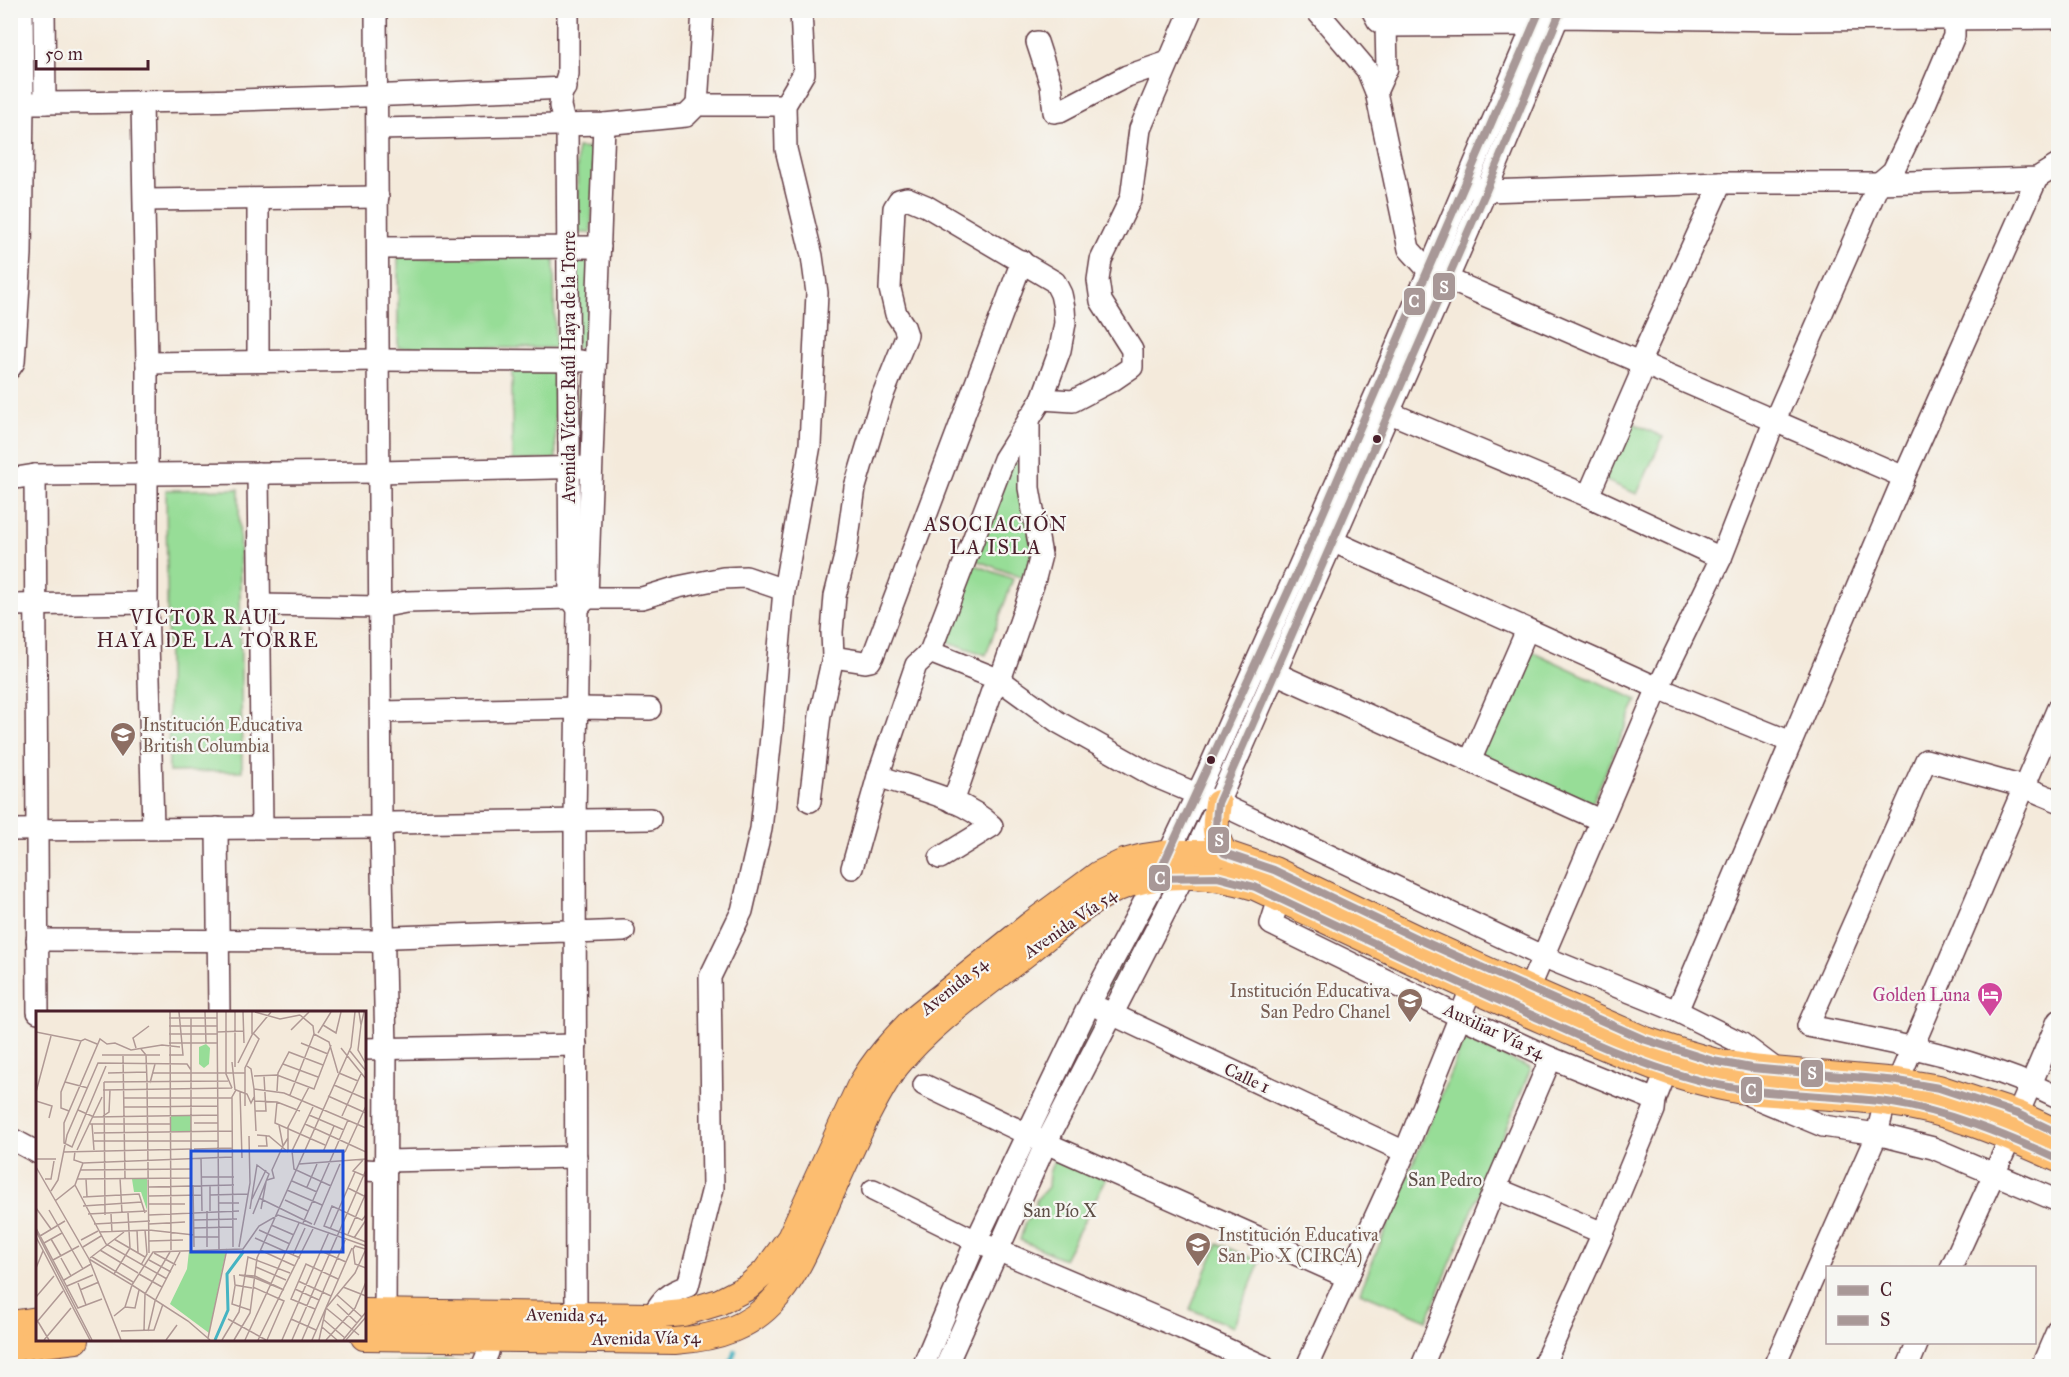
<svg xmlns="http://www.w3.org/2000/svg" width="2069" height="1377" font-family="'IM FELL Great Primer',serif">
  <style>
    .green { fill: #97dd97; stroke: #707e61; stroke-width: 1.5 }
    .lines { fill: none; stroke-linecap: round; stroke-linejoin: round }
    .stream { stroke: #46b4c2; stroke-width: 4.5 }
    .minor-casing { stroke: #643d45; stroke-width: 24 }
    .major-casing { stroke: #643d45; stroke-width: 28 }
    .minor { stroke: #fff; stroke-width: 21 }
    .major { stroke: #fcbd6f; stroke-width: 26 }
    .bus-1-casing { stroke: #f6f6f2; stroke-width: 12 }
    .bus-2-casing { stroke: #f6f6f2; stroke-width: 12 }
    .bus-1 { stroke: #a89897; stroke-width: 8 }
    .bus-2 { stroke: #a89897; stroke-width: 8 }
    .bus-dot { fill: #4a1f2b; stroke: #f6f6f2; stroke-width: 2 }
    .labels { text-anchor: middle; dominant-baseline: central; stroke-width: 4.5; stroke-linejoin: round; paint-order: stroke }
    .street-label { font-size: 18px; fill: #4a1f2b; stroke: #f6f6f2 }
    .education-label { font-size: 18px; fill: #785e54; stroke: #f6f6f2; text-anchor: start }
    .hotel-label { font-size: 18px; fill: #b23c85; stroke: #f6f6f2; text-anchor: end }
    .park-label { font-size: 18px; fill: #5d4e46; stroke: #f6f6f2 }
    .neighbourhood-label { font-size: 20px; letter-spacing: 1.5px; fill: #4a1f2b; stroke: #f6f6f2 }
    .inset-river { fill: none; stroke: #46b4c2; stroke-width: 3 }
    .inset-road { fill: none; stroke: #b09995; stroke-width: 1.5 }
    .view { fill: #1d4ed8; fill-opacity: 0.15; stroke: #1d4ed8; stroke-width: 3 }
    .inset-edge { fill: none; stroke: #4a1f2b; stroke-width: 3 }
    .line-badge { stroke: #f6f6f2; stroke-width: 2 }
    .badge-label { font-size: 16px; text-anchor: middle; font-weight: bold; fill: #fff }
  </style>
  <rect width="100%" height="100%" fill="#f6f6f2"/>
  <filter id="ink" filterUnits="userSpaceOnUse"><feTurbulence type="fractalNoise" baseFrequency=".0167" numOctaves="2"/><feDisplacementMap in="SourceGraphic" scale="12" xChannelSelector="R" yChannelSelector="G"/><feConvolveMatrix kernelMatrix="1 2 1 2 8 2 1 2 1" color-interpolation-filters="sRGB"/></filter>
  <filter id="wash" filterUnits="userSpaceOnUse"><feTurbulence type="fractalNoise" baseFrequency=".008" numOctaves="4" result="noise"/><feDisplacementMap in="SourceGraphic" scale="24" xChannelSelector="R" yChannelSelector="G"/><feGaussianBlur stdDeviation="1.35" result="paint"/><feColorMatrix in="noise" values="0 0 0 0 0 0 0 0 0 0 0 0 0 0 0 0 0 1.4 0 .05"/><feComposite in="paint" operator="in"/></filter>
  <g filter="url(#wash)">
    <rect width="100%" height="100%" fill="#f4eadb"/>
    <g class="green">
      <polygon points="577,148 595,149 591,233 578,233"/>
      <polygon points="574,255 591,255 587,348 576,348"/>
      <polygon points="554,256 555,348 398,348 398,257"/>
      <polygon points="554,371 556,459 512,461 512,372"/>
      <polygon points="578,373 586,374 584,457 578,459"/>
      <polygon points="1629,421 1663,437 1637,494 1602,479"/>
      <polygon points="1010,460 1023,464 1033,553 1023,578 973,559"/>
      <polygon points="239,489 242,771 169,772 166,490"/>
      <polygon points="973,564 1013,579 986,655 946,641"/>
      <polygon points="1525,648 1637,700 1591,806 1479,753"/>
      <polygon points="1150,907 1158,910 1114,993 1105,989"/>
      <polygon points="1086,1025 1095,1029 1048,1121 1042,1117"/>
      <polygon points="1464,1040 1531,1068 1427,1320 1360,1292"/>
      <polygon points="1055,1157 1106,1179 1064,1259 1020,1240 1025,1223 1035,1210 1036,1200 1048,1187 1049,1173"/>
      <polygon points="1218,1243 1260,1262 1233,1327 1190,1309"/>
      <polygon points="479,1362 477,1366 172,1366"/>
    </g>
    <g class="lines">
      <polyline class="stream" points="729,1366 735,1351"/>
    </g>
  </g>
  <g filter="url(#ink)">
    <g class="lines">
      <defs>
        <g id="minor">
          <polyline points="44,10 45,103"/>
          <polyline points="376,10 381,827 386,1049 385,1327"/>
          <polyline points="1316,10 1367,70 1376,92 1409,249 1429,271 1904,477"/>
          <polyline points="1372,10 1378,21 1386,26 1534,25 1558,17 1795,20 2058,18"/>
          <polyline points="1037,42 1051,85 1054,112 1060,111 1127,76 1168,62"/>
          <polyline points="1376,92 1387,68 1386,26"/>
          <polyline points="142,102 147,363 147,603 153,828"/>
          <path d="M10,103c185,0 370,-7 555,-15"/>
          <polyline points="697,105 703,10"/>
          <polyline points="567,124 570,598 577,607"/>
          <polyline points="567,124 563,118 560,106 561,96 568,74 568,10"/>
          <polyline points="378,129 604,124 686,116 697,105 785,105"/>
          <polyline points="1475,188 1486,191 1721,183 1879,183 2037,178 2058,165"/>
          <polyline points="145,200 378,197"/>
          <polyline points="258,200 258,361"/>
          <polyline points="378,248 600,247"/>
          <polyline points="147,363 378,360 581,361"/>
          <polyline points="10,368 14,362 21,254 23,103 22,10"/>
          <polyline points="1042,399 1073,401 1113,380 1132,367 1132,350 1101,301 1098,280 1101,260 1131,198 1140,129 1191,10"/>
          <polyline points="1376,407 1588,496 1721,558"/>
          <polyline points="258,473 262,828"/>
          <polyline points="35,475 38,1012"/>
          <polyline points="10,479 35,475 379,472 591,467"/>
          <polyline points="1588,496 1640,376 1639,363 1721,183"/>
          <polyline points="1321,536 1658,688 1791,742"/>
          <polyline points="587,598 604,124"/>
          <polyline points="10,605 147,603"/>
          <polyline points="259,605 380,607 406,602 570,598 642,598 678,587 723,578 746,577 784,590"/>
          <polyline points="930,652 1000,680 1058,722 1154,776 1218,803 1544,957 1677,1011 1741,1043 1777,1070"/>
          <polyline points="833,657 865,662 870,661 873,656 1022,261"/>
          <polyline points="1264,668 1602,821"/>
          <polyline points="381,712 578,708 650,709"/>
          <polyline points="1470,761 1527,630"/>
          <path d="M878,776c37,13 85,22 114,50l-52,32"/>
          <polyline points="810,801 820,715 833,657 832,632 835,596 846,552 855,487 882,397 907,335 904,326 896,314 890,289 894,208 899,200 907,198 926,206 1055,282 1061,294 1064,308 1065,323 1060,350 1042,399 1004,459 930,652 916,665 878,776 852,868"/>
          <path d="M2058,801l-34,-14 -98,-27 -118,266c86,17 171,32 250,71"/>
          <polyline points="953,802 992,691 1000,680 1034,582 1041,555 1029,488 1029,418"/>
          <polyline points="217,828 219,1012"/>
          <polyline points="10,830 381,827 393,823 650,819"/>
          <polyline points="1279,899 1271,924 1461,1017 1551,1058 1655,1100"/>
          <polyline points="37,940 383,941 394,937 566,931 575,933 624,931"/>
          <polyline points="1529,989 1658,688 1721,558 1774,422 1879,183 1893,171 1923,109 1954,36 1954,18 1957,10"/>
          <polyline points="1101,1009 1405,1152"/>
          <polyline points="1677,1011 1904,477 2037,178"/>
          <polyline points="364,1049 576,1045"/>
          <polyline points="1898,1081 2058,708"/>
          <polyline points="924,1085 1046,1143 1347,1277"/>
          <polyline points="1751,1096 1823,1126 1877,1134 1933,1148 2058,1201"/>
          <polyline points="10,1138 38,1153"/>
          <polyline points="385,1161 576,1157"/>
          <polyline points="364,1170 384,1171"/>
          <polyline points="1495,1188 1603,1233"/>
          <polyline points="873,1190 976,1241 1181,1328 1263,1366"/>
          <polyline points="1951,1268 2011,1137 2018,1114 2058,1021"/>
          <polyline points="576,1316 575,821 578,608 587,598"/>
          <path d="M652,1316c11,-18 15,-23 36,-30l25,-98 -3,-211 32,-66 19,-82 11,-101 12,-138 26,-145 7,-152 -5,-37 -26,-107 -1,-44 19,-32 -3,-63"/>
          <polyline points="482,1366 488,1352 490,1338"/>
          <polyline points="923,1366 976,1241 1027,1134 1090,1003 1157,878 1208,771 1387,369 1540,10"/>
          <polyline points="946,1366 1046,1143 1183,877 1218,803 1486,191 1561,10"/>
          <polyline points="1307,1366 1405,1152 1471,989"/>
          <polyline points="1422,1366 1495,1188 1551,1058"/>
          <polyline points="1543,1366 1603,1233 1654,1110 1655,1100 1666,1072"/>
          <polyline points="1774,1366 1877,1134 1885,1102"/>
          <polyline points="1908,1366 1918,1342"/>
          <polyline points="2042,1366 2058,1329"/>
        </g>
        <g id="major">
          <path d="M1218,803c-3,22 -5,30 6,50"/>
          <path d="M364,1312l288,4 31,-3 36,-11 29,-15 17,-15 25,-34 69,-150c15,-28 36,-50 58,-72l113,-91 69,-51 25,-12 19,-5 27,-4h54l50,17 142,68 113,51 114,50 39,13 31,9 38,7 147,13 41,7 79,26 40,19"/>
          <polyline points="10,1324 38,1320"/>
          <path d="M364,1337l311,4c93,-6 114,-52 148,-129 14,-33 29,-65 44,-97 9,-17 18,-35 30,-50 35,-43 84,-76 127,-110 33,-26 66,-58 105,-71 40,-13 87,-9 126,3 98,46 195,93 294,136 61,26 122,55 188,67 49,5 98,6 147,12 61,7 119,32 174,57"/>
          <polyline points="10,1348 76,1340"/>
        </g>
      </defs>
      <use href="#minor" class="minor-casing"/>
      <use href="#major" class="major-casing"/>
      <use href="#minor" class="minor"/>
      <use href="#major" class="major"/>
      <defs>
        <path id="bus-1" d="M1540,10l-235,545 -148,323 60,-1 38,10c93,44 185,88 279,129 51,23 102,47 156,62 64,19 131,15 197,24 60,9 116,32 171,57"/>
        <path id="bus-2" d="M1561,10l-75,181 -268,612c-3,19 -3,33 6,50l50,17 142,68 227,101 70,22 38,7 147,13 41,7 79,26 40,19"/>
      </defs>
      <use href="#bus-1" class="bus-1-casing"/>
      <use href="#bus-2" class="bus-2-casing"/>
      <use href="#bus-1" class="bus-1"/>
      <use href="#bus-2" class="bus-2"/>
    </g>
  </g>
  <defs>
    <symbol id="school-pin" viewBox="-11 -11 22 30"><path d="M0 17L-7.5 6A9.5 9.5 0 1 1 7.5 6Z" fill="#8d6e63" stroke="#f6f6f2"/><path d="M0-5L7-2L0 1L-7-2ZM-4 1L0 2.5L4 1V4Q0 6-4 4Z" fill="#fff"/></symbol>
    <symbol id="hotel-pin" viewBox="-11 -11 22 30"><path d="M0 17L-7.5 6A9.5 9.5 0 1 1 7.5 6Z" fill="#d1479c" stroke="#f6f6f2"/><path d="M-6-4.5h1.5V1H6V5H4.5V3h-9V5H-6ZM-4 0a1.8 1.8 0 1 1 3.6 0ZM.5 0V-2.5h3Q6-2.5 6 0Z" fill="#fff"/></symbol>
  </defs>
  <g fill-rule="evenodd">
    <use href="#school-pin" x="108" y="720" width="30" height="40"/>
    <use href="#hotel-pin" x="1975" y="980" width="30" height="40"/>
    <use href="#school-pin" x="1395" y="986" width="30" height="40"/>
    <use href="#school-pin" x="1183" y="1230" width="30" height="40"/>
  </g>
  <g class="bus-dot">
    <circle cx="1377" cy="439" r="5"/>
    <circle cx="1211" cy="760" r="5"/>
  </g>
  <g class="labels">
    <g class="street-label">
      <text transform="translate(569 367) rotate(-90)">Avenida Víctor Raúl Haya de la Torre</text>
      <text transform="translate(1070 923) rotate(-35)">Avenida Vía 54</text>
      <text transform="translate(954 986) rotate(-39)">Avenida 54</text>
      <text transform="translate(1494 1031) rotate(25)">Auxiliar Vía 54</text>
      <text transform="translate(1247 1078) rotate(25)">Calle 1</text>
      <text transform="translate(566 1315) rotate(1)">Avenida 54</text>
      <text transform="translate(646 1338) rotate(-1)">Avenida Vía 54</text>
    </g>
    <g class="education-label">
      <text x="142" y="725">Institución Educativa<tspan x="142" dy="21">British Columbia</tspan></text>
      <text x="1390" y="991" text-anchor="end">Institución Educativa<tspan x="1390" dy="21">San Pedro Chanel</tspan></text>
      <text x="1218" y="1235">Institución Educativa<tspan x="1218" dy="21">San Pio X (CIRCA)</tspan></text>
    </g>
    <g class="hotel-label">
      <text x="1970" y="995">Golden Luna</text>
    </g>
    <g class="park-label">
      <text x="1445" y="1180">San Pedro</text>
      <text x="1060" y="1211">San Pío X</text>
    </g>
    <g class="neighbourhood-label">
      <text x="996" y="524">ASOCIACIÓN<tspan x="996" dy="23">LA ISLA</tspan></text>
      <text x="208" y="617">VICTOR RAUL<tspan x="208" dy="23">HAYA DE LA TORRE</tspan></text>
    </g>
  </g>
  <g transform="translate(36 1011)">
    <rect width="330" height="330" fill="#f4eadb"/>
    <path d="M170,33l4,4 -1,16 -5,4 -5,-4v-17zM135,105h20v15h-20zM96,168h15v31l-6,-18h-7zM153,240h37l-17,82 -39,-29 17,-35z" fill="#97dd97"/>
    <path class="inset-river" d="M179,329l13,-30 -1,-36 17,-23"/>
    <path class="inset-road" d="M134,1l1,238M169,1l1,31M181,1l2,237M190,1v62l6,14M199,1v55M207,1l1,31M219,1l25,7 20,-4M323,1l2,13 3,-13M133,7h48M287,14l13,8 5,-21M325,14l-3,25 8,14M133,15h48M255,19l18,-18M0,21l45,9 4,-2 12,5M181,21l26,-1M282,22l13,-21M133,23h48M216,23v-22M278,23l15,8 9,31M133,32h48M265,32l27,11M100,37l-3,-10 16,-12M305,37l25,31M105,38l5,6 1,26 2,172M314,40l16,20M66,44h58M133,44h14l-4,-43M87,45l2,122M196,51l3,28M202,52l14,-28 19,-23M247,53l35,13M70,55l-34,81 -8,-4v-20l36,-84 7,5 8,-1 16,7 31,-5 18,2M211,55l4,3 3,20 2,42M72,62l39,-1M116,62h93M303,62l19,8M218,65l23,-1 37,14 17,-44M29,71l23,6M68,71l1,133M68,71l124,-1M114,72l5,-19M298,74l32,14M218,78l30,4 82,35M67,79l129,-2M204,80l2,67M241,80l1,-18 11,-21 34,13M0,81l15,-56M254,84l24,-61 -1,-8 -13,-11M292,85l38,17M88,87h108M0,90l16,5 -3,12M218,90l23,1 23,9M241,91l-2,21 50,22M209,95v-38l14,-29 -6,-6M88,96l94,-1M277,96l-21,44 2,18 37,17M42,99l16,7 124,-2M33,100l-8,-3v-16l20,-51M219,100h11l-2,-35M273,104l35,15M67,105l6,-4 1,-22M306,105l19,-42M158,112h24M54,113h80M56,113l2,26M269,113l61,28M243,114l4,21 5,-8M58,122l138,-2M221,124l12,1 19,16M58,130h124M222,135h9l-1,-11M158,138l38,-1M41,139l25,-53M39,140l-1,9 9,3 149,-6M27,141l129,-3M252,141v-25l21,-40M257,141h52M287,141l11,-26M309,141l21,-46M165,147l1,53M0,148h20M327,149l-10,11 12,5M263,153l67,-5M0,156l53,92 32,81M44,159l112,-1M166,166h32M84,167l2,35M9,168h6l3,-18M41,168l114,-1v-160M50,168l1,18M231,169l7,-2 -2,-8 10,-22M256,170l25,11M39,174l31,59 61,35M157,174l1,62M174,174v26M113,176l85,-2M271,176l10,-23M312,177l18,9M251,179l35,15M15,180l7,-11 9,-45 31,-72 89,1 4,6M174,184l38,-1M113,185l53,-1M47,186l56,-3 6,19M223,187l53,26M216,188l14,-29M249,189l23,11M19,190l20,-16 8,-22M183,192h20M113,193h36M47,195l59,-4M0,197l15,21M214,198l7,-44 12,9 -16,40M225,198l5,-27M13,199l34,59M171,200v36M52,203l59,-3M75,203l1,18M113,204l90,-4M330,204l-4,5 -30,-14 -8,20 42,16M158,209l43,-1M267,212l45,-103M58,213l56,-3M113,213l36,-2M235,214l23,10M278,214l26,-61M0,217l42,80 24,-9M158,217l39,-1M294,218l25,-57M101,219l1,23M223,219l31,14M0,220l56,109M63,221l50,-2 45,5M312,223l18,-41M4,225l25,-15M0,226l54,103M158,226h25M219,227l45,20M318,227l12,-18M15,228l10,17M78,228l31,18M45,229l17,-9M113,230l34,-1M8,232l18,-10M47,236l18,-11M197,236l-1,-150 4,-7 11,4 4,9 3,-6M203,236l11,-64 -1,-47M329,238l-10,-3 -2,3 2,15 11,4M64,239l38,23M224,239l35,16M285,240l25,11M118,242l22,12M257,244l12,-27M56,246l41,25M25,247l10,18M54,247l34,-26M53,248l43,26 21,-33 90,-3 16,-23 19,-11 88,31M17,249l26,-14M113,249l22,12M105,254l6,-11 -2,-24M220,256l30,13M0,257l7,-17M78,263l16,-26 -2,-35M103,263l23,13M198,264l1,10 17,3M203,264l16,1 29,14 -29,-12zM28,269l27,-16M262,270l33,15M42,272l8,22M31,275l26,-11M199,275l-3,18 18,6M217,276l31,14 -17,39M307,276l23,9M259,278l24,11M44,279l19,-8M301,284l25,22M0,286l18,-21M301,293l20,19M89,296l10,1 4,-18M290,297l33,27M279,298l-24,-10 15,-35 32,15M78,305l11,-9 7,-22 56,36 22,19M192,308l38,21M255,308l25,11M1,309l12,20M288,309l21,18M0,312l27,-32M286,316l15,13M85,320l33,-1 9,-26M108,320l1,-37 25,-42M112,320l7,-30 25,-49M172,327l19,-89M8,329l27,-32M130,329l11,-15M186,329l17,-28 9,-55 42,16M198,329l16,-27 7,-55 94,-211 4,-35M209,329l54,-117M222,329l55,-111M246,329l47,-108M256,329l74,-170M266,329l44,-102M276,329l40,-92M283,329l7,-32 29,-35 11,-24M290,329l29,-32 11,-26M307,329l23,-28M310,329l20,-23"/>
    <path class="view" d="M155,140h152v101h-152z"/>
    <rect width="330" height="330" class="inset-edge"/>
  </g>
  <g class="line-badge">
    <rect x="1432" y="272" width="24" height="29" rx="6" fill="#a89897"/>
    <rect x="1403" y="287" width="23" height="29" rx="6" fill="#a89897"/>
    <rect x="1207" y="826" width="23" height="28" rx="6" fill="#a89897"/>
    <rect x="1148" y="864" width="23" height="28" rx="6" fill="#a89897"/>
    <rect x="1800" y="1059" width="24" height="29" rx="6" fill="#a89897"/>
    <rect x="1740" y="1076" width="23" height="28" rx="6" fill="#a89897"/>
  </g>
  <g class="badge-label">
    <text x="1444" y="293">S</text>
    <text x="1414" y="307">C</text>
    <text x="1219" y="846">S</text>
    <text x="1160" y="884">C</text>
    <text x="1812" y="1079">S</text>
    <text x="1751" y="1096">C</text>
  </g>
  <rect width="2069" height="1377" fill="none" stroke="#f6f6f2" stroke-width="36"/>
  <rect x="1826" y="1266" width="210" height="78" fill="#f6f6f2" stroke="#b1a0a2" stroke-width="1.5"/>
  <rect x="1838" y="1286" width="30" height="9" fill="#a89897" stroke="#b1a0a2" stroke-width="1.5"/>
  <text x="1880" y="1296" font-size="18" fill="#4a1f2b">C</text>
  <rect x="1838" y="1316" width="30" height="9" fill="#a89897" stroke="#b1a0a2" stroke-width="1.5"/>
  <text x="1880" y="1326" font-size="18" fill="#4a1f2b">S</text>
  <path d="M36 60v9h112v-9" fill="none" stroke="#4a1f2b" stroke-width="3"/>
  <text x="45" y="60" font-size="18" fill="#4a1f2b" stroke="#f6f6f2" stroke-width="4.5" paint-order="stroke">50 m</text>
</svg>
